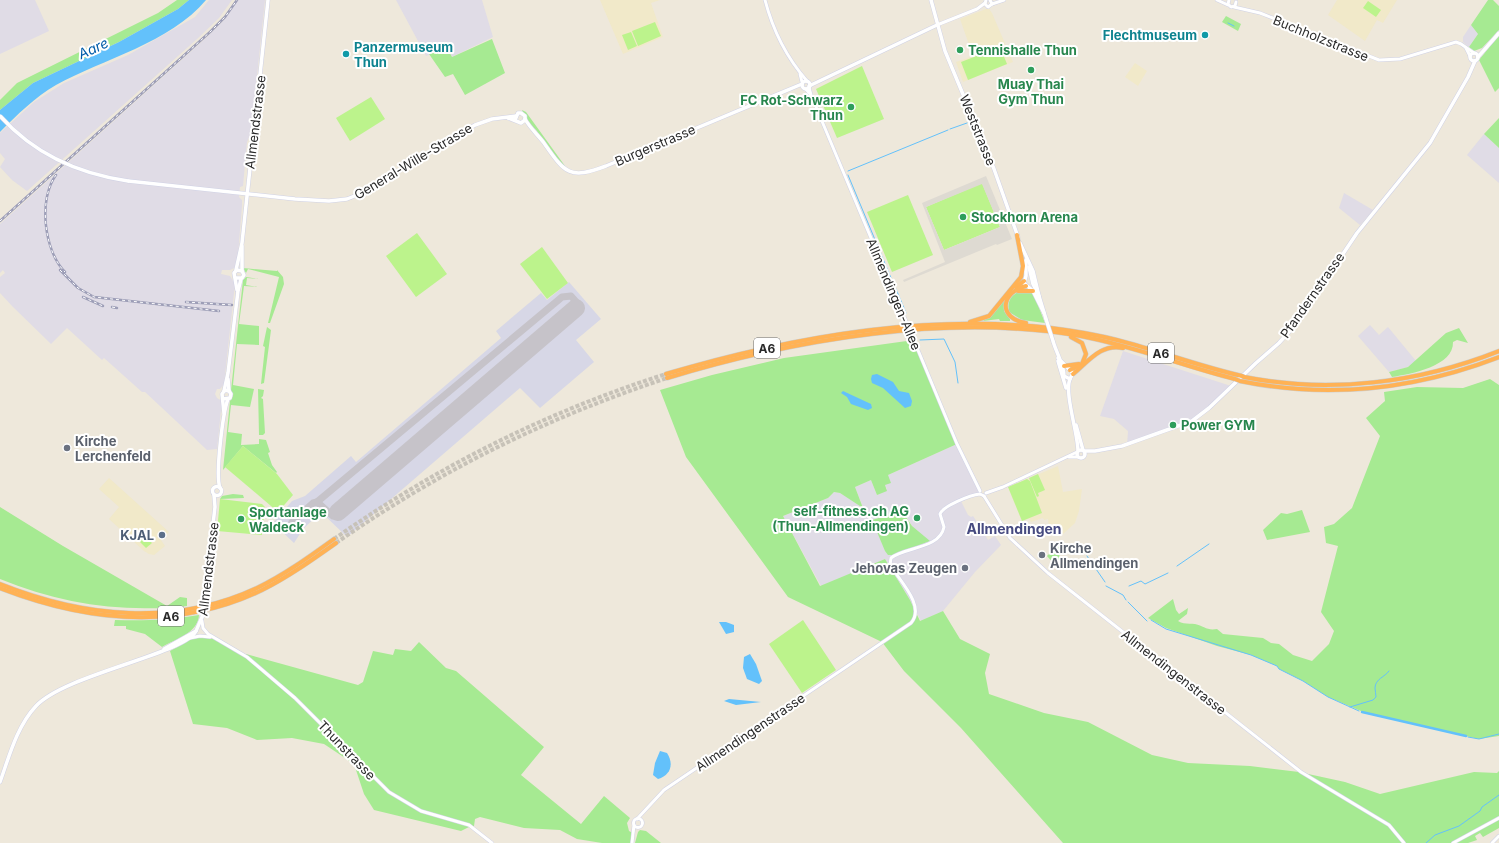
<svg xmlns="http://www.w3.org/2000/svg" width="1499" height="843" font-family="Inter,sans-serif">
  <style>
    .industrial { fill: #e0dce6; fill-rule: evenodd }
    .education { fill: #f1e9c9 }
    .airport { fill: #d7d7e6 }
    .green { fill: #a6ea92 }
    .pitch { fill: #bcf38c }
    .plaza { fill: #dedad2; fill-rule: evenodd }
    .water { fill: #63c1fb }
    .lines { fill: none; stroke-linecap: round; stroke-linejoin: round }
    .stream { stroke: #63c1fb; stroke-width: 1 }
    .canal { stroke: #63c1fb; stroke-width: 2.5 }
    .taxiway { stroke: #c6c3c9; stroke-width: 7 }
    .runway { stroke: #c6c3c9; stroke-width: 18 }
    .motorway-tunnel { stroke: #c7c2b8; stroke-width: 4; stroke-dasharray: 4 2; stroke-linecap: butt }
    .tertiary-casing { stroke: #d0d2e5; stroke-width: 4 }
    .secondary-casing { stroke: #d0d2e5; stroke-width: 4.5 }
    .motorway-casing { stroke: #ccc; stroke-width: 5 }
    .tertiary { stroke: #fff; stroke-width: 3 }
    .secondary { stroke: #fff; stroke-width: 3.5 }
    .motorway { stroke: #ffb255; stroke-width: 4 }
    .rail-casing { stroke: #9d9eb7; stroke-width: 2.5 }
    .rail { stroke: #fff; stroke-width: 1; stroke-dasharray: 3; stroke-linecap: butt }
    .tertiary-bridge-casing { stroke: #d0d2e5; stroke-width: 4; stroke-linecap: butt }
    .secondary-bridge-casing { stroke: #d0d2e5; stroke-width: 4.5; stroke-linecap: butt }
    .motorway-bridge-casing { stroke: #ccc; stroke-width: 5; stroke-linecap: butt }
    .tertiary-bridge { stroke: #fff; stroke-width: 3 }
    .secondary-bridge { stroke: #fff; stroke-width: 3.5 }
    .motorway-bridge { stroke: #ffb255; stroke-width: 4 }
    .culture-dot { fill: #0f9aa8; stroke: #fff; stroke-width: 1.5 }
    .leisure-dot { fill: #2e9e5b; stroke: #fff; stroke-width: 1.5 }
    .worship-dot { fill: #6b7280; stroke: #fff; stroke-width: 1.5 }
    .service-dot { fill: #5c6f8a; stroke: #fff; stroke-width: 1.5 }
    .labels { text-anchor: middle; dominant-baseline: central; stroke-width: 4; stroke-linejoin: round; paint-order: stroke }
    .shield { fill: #fff; stroke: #6a6a6a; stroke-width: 1 }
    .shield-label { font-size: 12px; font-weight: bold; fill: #2a2a2a }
    .culture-label { font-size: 13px; font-weight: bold; fill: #0d838f; stroke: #fff; text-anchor: end }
    .street-label { font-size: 13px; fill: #2a2a2a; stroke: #fff }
    .leisure-label { font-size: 13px; font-weight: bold; fill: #27864d; stroke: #fff; text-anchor: start }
    .worship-label { font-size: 13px; font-weight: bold; fill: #5b616d; stroke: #fff; text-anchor: start }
    .service-label { font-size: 13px; font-weight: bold; fill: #4e5e75; stroke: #fff; text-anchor: end }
    .water-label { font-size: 14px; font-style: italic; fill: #005ca9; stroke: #fff }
    .neighbourhood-label { font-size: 14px; font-weight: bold; fill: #464a80; stroke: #fff }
  </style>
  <rect width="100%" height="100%" fill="#eee8db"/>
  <g class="industrial">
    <polygon points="0,0 35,0 49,31 0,54"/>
    <polygon points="209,0 232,0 219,18 197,39 27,191 12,180 0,167 5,159 0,153 0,133 34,102 64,83 128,55 195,17"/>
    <polygon points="238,0 265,0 251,133 247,142 243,186 240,187 239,197 242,200 242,206 237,267 230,270 222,270 221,274 230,276 235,284 224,384 220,389 217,389 215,394 217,398 222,401 217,449 207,450 145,392 142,392 104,358 102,360 67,328 51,344 12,306 0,293 0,277 5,273 3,270 0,273 0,224 207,37 225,19"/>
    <polygon points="396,0 482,0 493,37 452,57 447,48 426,56"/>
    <polygon points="1471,25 1478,34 1469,47 1463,42 1463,37"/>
    <polygon points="1484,134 1499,148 1499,183 1467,155"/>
    <polygon points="1344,193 1373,210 1360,225 1339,208"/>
    <polygon points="1370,325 1379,335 1388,327 1416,361 1408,367 1389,372 1358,336"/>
    <polygon points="1123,351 1228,385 1231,387 1192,421 1127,445 1128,431 1114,419 1100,416"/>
    <path d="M957,444l23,48v2l-19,7 7,14 3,2 2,-1 8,12 7,12 7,-4 6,9 -26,27 -32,39 -22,10 -11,-21 -25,-41 -64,27 -38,-70 45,-18 6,-6 6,1 23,14 -8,-20 16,-7 6,15 10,-6 -2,-4 3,-10zM881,517l1,1h22l5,2 3,6 17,15 -57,-21z"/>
  </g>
  <g class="education">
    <polygon points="600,0 660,0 651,3 663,37 623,54"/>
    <polygon points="1337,0 1397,0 1383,23 1377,20 1365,41 1328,15"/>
    <polygon points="986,9 989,9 992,13 1013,62 963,82 956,62 973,56 960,19"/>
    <polygon points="1135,63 1147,71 1138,86 1125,77"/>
    <polygon points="1058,466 1063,492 1082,489 1079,511 1075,523 1062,535 1059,525 1049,527 1048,519 1044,520 1043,518 1031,522 1029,519 1022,521 1008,487"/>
    <polygon points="109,478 169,532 161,540 165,546 154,555 149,554 144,551 109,519 119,507 99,489"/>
  </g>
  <polygon class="airport" points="569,282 601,319 576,340 594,362 540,408 520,388 347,537 321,512 303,529 294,543 273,523 292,501 305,496 351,456 356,462 501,338 496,331 541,293 547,300"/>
  <g class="green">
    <polygon points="177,0 189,0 178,9 119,42 33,83 0,110 0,100 17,83 158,13"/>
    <polygon points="1488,0 1493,0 1499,6 1499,30 1482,48 1474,51 1469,47 1478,34 1471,25"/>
    <polygon points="1226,16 1241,24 1238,31 1222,22"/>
    <polygon points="1499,35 1499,88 1495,92 1479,60"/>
    <polygon points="492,39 505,73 465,95 453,74 445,77 429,54 447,48 452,57"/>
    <polygon points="522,110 526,112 565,166 560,164 536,130 526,121"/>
    <polygon points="1499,118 1499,148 1484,134"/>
    <polygon points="243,268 277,271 277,270 283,277 284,284 270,323 268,323 279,277 248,269 246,273"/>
    <polygon points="246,277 259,279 247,278 246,285 258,287 244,286 239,324 259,326 259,345 237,344 233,385 254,389 250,407 231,405 228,432 242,434 241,445 259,444 259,439 266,440 270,452 268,453 272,465 277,472 276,473 243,446 223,470 230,401 233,396 231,390 243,280"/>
    <path d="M1021,291l11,1 2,3 11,28 -23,-3 -13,-8c-2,-10 1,-17 12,-21z"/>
    <polygon points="1004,300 1004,311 1010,319 1010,321 1000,321 999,319 983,321 989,317"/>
    <polygon points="267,327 271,330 264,383 261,384 265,347 263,346"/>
    <path d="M1459,328l9,15 -11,-3 -4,2c1,24 -42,32 -61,35l-3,-5 19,-5 38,-34z"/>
    <polygon points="914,340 957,444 888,475 891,483 885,485 887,491 877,495 871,480 855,487 863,508 840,493 834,492 828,498 783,516 820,586 885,559 910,600 920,621 943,611 960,639 990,654 985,673 989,694 1044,713 1088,722 1152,755 1188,763 1250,766 1299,772 1345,782 1380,794 1474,772 1497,773 1499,771 1499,816 1457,842 1499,819 1499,828 1483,837 1480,833 1475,836 1477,840 1468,843 1063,843 961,728 904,671 882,642 788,597 686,457 660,390 712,375 784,358"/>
    <path d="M1490,379l9,6v351l-20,3 -111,-25 -40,-17 -25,-16 -24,-12 -2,-3 -26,-11 -34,-9 -51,-18 -18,-10 25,-19 3,11 3,4 9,-6 -1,6 -9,7c6,4 11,2 17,3 9,2 12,7 22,5l6,5 40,4 8,5 8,1 14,11 19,6 17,-17 5,-13 -13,-19 17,-66 -12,-3 -2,-16 10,-3 18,-16 28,-72 -14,-18 19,-17 -1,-9 33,-5 46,1z"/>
    <polygon points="258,389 264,390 263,396 261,398 263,399 265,433 263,435 259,435"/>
    <polygon points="233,494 243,495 244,498 220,499 222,496"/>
    <path d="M0,507l63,39 104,60 13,-9 7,1v8c-64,7 -127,-2 -187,-27z"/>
    <polygon points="1302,510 1310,532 1267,540 1263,530 1281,513 1287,514"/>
    <polygon points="902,511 912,526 930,541 893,555 888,555 885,551 872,520"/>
    <polygon points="1057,543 1063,552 1059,555 1062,559 1055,565 1047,556 1051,552 1051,549"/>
    <path d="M199,615c-1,18 -23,24 -37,32l-17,-13 -19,-5v-3h-12l1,-6c28,1 55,0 84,-5z"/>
    <path d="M195,637c16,-2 37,9 48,19l3,-2 112,31 5,-3 10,-31 20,4 2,-6 16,2 8,-9 27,26 10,3 88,76 -23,28 60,49 23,-28 26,22 -3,5 2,8 4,2 -2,10h-29l-25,-4 -17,-9 -36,-2 -44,-11 -5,2 -1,7h-3l-10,5 -87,-21 -10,-16 -10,-30 -30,-20 -32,-6 -35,2 -30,-12 -34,-4 -23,-73z"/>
    <polygon points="640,830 646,831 661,843 635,843 638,832"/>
  </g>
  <g class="pitch">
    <polygon points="1368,1 1381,10 1376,17 1363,8"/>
    <polygon points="655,22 661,36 638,46 632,31"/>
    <polygon points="631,32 637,46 628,50 622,35"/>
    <polygon points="1000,47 1007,64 968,80 961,62"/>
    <polygon points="862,66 884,119 837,138 816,89"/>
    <polygon points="371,97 385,119 350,141 336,118"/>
    <polygon points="982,183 1000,227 944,250 926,207"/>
    <polygon points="908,195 933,255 892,272 867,212"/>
    <polygon points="417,233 447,274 416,297 386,256"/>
    <polygon points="542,247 568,283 547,299 520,264"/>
    <polygon points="243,446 277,474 293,495 278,512 225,467"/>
    <polygon points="1038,474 1045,490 1038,493 1039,496 1037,497 1029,478"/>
    <polygon points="1027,479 1030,481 1042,513 1022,521 1008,487"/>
    <polygon points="220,499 262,504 265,507 262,535 217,531"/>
    <polygon points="142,534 152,543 146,548 137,539"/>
    <polygon points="803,620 836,670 802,693 769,644"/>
  </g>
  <path class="plaza" d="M986,176l26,63 -15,6 -1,-1 -92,38 -1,-2 42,-18 -23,-59zM982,184l18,43 -56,23 -18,-43z"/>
  <g class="water">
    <path d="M189,0h17c-36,43 -103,59 -150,85 -21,12 -39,30 -56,47v-22l33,-27 86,-41 59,-33z"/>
    <polygon points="877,374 893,382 899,391 909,393 912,401 911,406 905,408 883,388 872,383 871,379 872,375"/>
    <polygon points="843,391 871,404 872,408 868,410 851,404 847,397 841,393"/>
    <polygon points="719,622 726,622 734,625 734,632 726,634"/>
    <polygon points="750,654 756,664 762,681 759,684 747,679 743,668 744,657"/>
    <polygon points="729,699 761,702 736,705 724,701"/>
    <path d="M660,751l7,2c7,11 4,22 -9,26l-5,-4 2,-12z"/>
  </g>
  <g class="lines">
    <g class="stream">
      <polyline points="1228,23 1234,26"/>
      <polyline points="950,129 967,123"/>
      <polyline points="848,171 948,130"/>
      <polyline points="848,175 891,278"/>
      <polyline points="896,289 906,313"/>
      <polyline points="920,340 944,339 955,362 958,383"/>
      <polyline points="1087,556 1105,582"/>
      <polyline points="1177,566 1209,544"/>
      <polyline points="1106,586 1123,595 1126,600"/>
      <polyline points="1129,586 1141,581 1145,584 1168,573"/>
      <polyline points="1128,602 1147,621"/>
      <polyline points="1151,620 1166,629 1251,655 1277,666 1279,669 1303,681 1328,697 1359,711"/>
      <path d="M1350,707l23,-7 3,-3c0,-3 -1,-6 -1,-9 0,-9 10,-11 14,-17"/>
      <polyline points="1468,737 1479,739 1499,734"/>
      <polyline points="1426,843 1435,835 1459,826 1480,811 1482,807 1499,795"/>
    </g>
    <polyline class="canal" points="1362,712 1466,736"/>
    <g class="taxiway">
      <polyline points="317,502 333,516 338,512"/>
      <polyline points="292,522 313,503 317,502 562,297 571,296 579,305 576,308"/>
    </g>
    <polyline class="runway" points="338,512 576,308"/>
    <g class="motorway-tunnel">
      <path d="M334,539c103,-72 212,-127 332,-165"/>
      <path d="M336,543c107,-74 208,-124 331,-165"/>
    </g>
    <defs>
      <g id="tertiary">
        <path d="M765,0c8,31 21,57 42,81"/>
        <polyline points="986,0 985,4 988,7 992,4 990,0"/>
        <polyline points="1217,0 1228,5"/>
        <polyline points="1229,0 1228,4 1231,7 1235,6 1236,2"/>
        <polyline points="992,4 1004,0"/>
        <polyline points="1234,7 1260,13 1379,60 1400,59 1456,42 1461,44 1474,53"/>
        <polyline points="937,25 977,9 985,3"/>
        <polyline points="1466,48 1470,56"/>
        <polyline points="800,74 802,82"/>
        <polyline points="809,87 811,95 905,319"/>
        <polyline points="806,89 810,94"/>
        <polyline points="913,338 957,444 980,491"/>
        <polyline points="1069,457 1078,457"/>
        <polyline points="986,493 1003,487 1077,452"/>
        <polyline points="984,496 1010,538 1048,573 1301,772 1389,825 1404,843"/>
        <polyline points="202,621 203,628 208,634 247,657 295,698 389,792 421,811 469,825 492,843"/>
        <polyline points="190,638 200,636 210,637"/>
        <circle cx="638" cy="823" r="4.5"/>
        <path d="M637,819l27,-29 247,-167c15,-17 -12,-43 -21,-58l1,-7c13,-11 49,-9 53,-31l-4,-13c3,-8 30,-19 40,-20l4,2"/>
        <polyline points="632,843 634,825"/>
        <polyline points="1453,843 1499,818"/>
        <polyline points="1492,843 1499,836"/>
      </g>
      <g id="secondary">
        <polyline points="931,0 945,51 994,169 1018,237"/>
        <circle cx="1474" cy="57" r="4"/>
        <polyline points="1478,57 1499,33"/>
        <circle cx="806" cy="85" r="4"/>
        <polyline points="809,86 937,25"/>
        <polyline points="508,118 521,123 525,120 525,116 521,113 518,113 515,120"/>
        <path d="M525,119c5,9 13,16 19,24 21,30 25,37 62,23l196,-82"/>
        <polyline points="128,181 295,199 329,201 347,199 362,193 475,125 492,119 516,116"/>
        <polyline points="1020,243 1033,271 1039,296"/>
        <polyline points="1026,260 1026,276 1024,283 1033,291 1044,313"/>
        <polyline points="1029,267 1033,284 1039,296 1046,319"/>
        <polyline points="236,270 242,243 268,0"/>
        <polyline points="242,271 242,246"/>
        <polyline points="236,278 242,278 244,275 242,271 237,270 234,273 237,290"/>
        <path d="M1053,341c3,11 11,24 11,35l6,3 3,-6 -15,-15"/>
        <polyline points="1058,361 1066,388"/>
        <polyline points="228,379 229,391"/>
        <path d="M1070,379c-6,14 8,54 8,72"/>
        <polyline points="224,391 228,373 238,291 241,279"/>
        <polyline points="223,399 230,398 231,394 229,391 225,390 222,394 224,413"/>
        <polyline points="1076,425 1083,450"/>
        <circle cx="1081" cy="454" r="4"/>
        <polyline points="1084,451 1095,451 1122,446 1192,421 1209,408 1256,363 1279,343 1296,324 1357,233 1430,143 1468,77 1475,61"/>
        <circle cx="217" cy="491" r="4.5"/>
        <path d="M220,488c-5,-13 3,-76 8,-89"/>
        <polyline points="204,602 215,507 214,495"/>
        <polyline points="164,649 196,631 202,617"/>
        <path d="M0,782c9,-25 17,-56 36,-76 30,-32 149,-52 160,-75"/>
      </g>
      <g id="motorway">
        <polyline points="1016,287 1024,281"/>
        <polyline points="1018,291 1033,291"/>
        <polyline points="970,322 989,316 1021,277 1023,266 1017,235"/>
        <path d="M1026,323c-29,-5 -25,-31 0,-37"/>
        <polyline points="1064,366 1079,364"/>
        <polyline points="1070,370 1082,364 1086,354 1082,343 1071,337"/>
        <path d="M666,374c131,-39 281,-65 418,-41 54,9 104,31 158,43"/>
        <path d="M1073,374c15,-12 28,-31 50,-26"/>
        <path d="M1244,377c86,17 174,6 255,-26"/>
        <path d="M667,378c128,-39 282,-65 414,-42 53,10 102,30 154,43"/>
        <path d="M1240,381c88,18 176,8 259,-24"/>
        <path d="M0,584c83,33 174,43 257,4 27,-13 52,-31 77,-49"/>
        <path d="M0,588c85,33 177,43 262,2 26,-13 50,-30 74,-47"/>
      </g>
    </defs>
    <use href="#tertiary" class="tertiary-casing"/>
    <use href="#secondary" class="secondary-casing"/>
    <use href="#motorway" class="motorway-casing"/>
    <use href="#tertiary" class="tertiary"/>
    <use href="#secondary" class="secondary"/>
    <use href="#motorway" class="motorway"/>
    <defs>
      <g id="rail">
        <path d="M56,175c-18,24 -12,76 9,97"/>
        <polyline points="0,221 210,32 225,17 237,0"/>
        <polyline points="60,270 78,288 94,297 219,311"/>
        <polyline points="83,297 103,306"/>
        <polyline points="186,302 232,305"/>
        <polyline points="112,307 117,308"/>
      </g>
    </defs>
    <use href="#rail" class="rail-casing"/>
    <use href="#rail" class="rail"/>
    <defs>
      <polyline id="tertiary-bridge" points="905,319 913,338"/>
      <g id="secondary-bridge">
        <path d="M0,116c34,38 79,58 128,65"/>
        <polyline points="1046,319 1053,341"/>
        <polyline points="202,617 204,602"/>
      </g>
      <g id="motorway-bridge">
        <polyline points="1242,376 1244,377"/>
        <polyline points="1235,379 1240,381"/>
      </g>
    </defs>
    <use href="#tertiary-bridge" class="tertiary-bridge-casing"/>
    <use href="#secondary-bridge" class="secondary-bridge-casing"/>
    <use href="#motorway-bridge" class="motorway-bridge-casing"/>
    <use href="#tertiary-bridge" class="tertiary-bridge"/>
    <use href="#secondary-bridge" class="secondary-bridge"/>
    <use href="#motorway-bridge" class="motorway-bridge"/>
  </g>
  <g class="culture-dot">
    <circle cx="1205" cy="35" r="4"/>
    <circle cx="346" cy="54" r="4"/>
  </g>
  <g class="leisure-dot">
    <circle cx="960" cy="50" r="4"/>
    <circle cx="1031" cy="70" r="4"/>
    <circle cx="851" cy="107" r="4"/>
    <circle cx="963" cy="217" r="4"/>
    <circle cx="1173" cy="425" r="4"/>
    <circle cx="917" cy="518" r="4"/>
    <circle cx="241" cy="519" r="4"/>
  </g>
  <g class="worship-dot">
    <circle cx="67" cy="448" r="4"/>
    <circle cx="1042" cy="555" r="4"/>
    <circle cx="965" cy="568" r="4"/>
  </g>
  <circle class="service-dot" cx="162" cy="535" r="4"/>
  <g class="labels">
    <g class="shield">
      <rect x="754" y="338" width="26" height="20" rx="3"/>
      <rect x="1148" y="343" width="26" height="20" rx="3"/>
      <rect x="158" y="606" width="26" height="20" rx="3"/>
    </g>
    <g class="shield-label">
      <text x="767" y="348">A6</text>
      <text x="1161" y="353">A6</text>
      <text x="171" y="616">A6</text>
    </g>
    <g class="culture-label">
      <text x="1197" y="35">Flechtmuseum</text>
      <text x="354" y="47" text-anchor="start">Panzermuseum<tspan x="354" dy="15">Thun</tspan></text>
    </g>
    <g class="street-label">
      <text transform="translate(1321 38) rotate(22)">Buchholzstrasse</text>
      <text transform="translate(255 122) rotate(-83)">Allmendstrasse</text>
      <text transform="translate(978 130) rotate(68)">Weststrasse</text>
      <text transform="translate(655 145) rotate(-23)">Burgerstrasse</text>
      <text transform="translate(413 161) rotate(-31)">General-Wille-Strasse</text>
      <text transform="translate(894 294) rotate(67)">Allmendingen-Allee</text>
      <text transform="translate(1312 295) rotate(-55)">Pfandernstrasse</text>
      <text transform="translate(208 569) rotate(-83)">Allmendstrasse</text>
      <text transform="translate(1174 672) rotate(38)">Allmendingenstrasse</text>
      <text transform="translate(750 732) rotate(-34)">Allmendingenstrasse</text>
      <text transform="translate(347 750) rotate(46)">Thunstrasse</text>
    </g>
    <g class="leisure-label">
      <text x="968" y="50">Tennishalle Thun</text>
      <text x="1031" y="84" text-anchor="middle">Muay Thai<tspan x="1031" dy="15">Gym Thun</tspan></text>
      <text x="843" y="100" text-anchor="end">FC Rot-Schwarz<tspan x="843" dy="15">Thun</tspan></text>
      <text x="971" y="217">Stockhorn Arena</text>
      <text x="1181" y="425">Power GYM</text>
      <text x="909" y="511" text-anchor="end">self-fitness.ch AG<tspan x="909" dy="15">(Thun-Allmendingen)</tspan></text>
      <text x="249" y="512">Sportanlage<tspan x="249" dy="15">Waldeck</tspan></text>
    </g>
    <g class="worship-label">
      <text x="75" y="441">Kirche<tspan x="75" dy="15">Lerchenfeld</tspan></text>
      <text x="1050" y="548">Kirche<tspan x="1050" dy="15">Allmendingen</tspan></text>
      <text x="957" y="568" text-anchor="end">Jehovas Zeugen</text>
    </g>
    <g class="service-label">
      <text x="154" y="535">KJAL</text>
    </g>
    <g class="water-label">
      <text transform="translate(93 48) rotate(-25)">Aare</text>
    </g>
    <g class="neighbourhood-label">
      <text x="1014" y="528">Allmendingen</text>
    </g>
  </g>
</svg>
